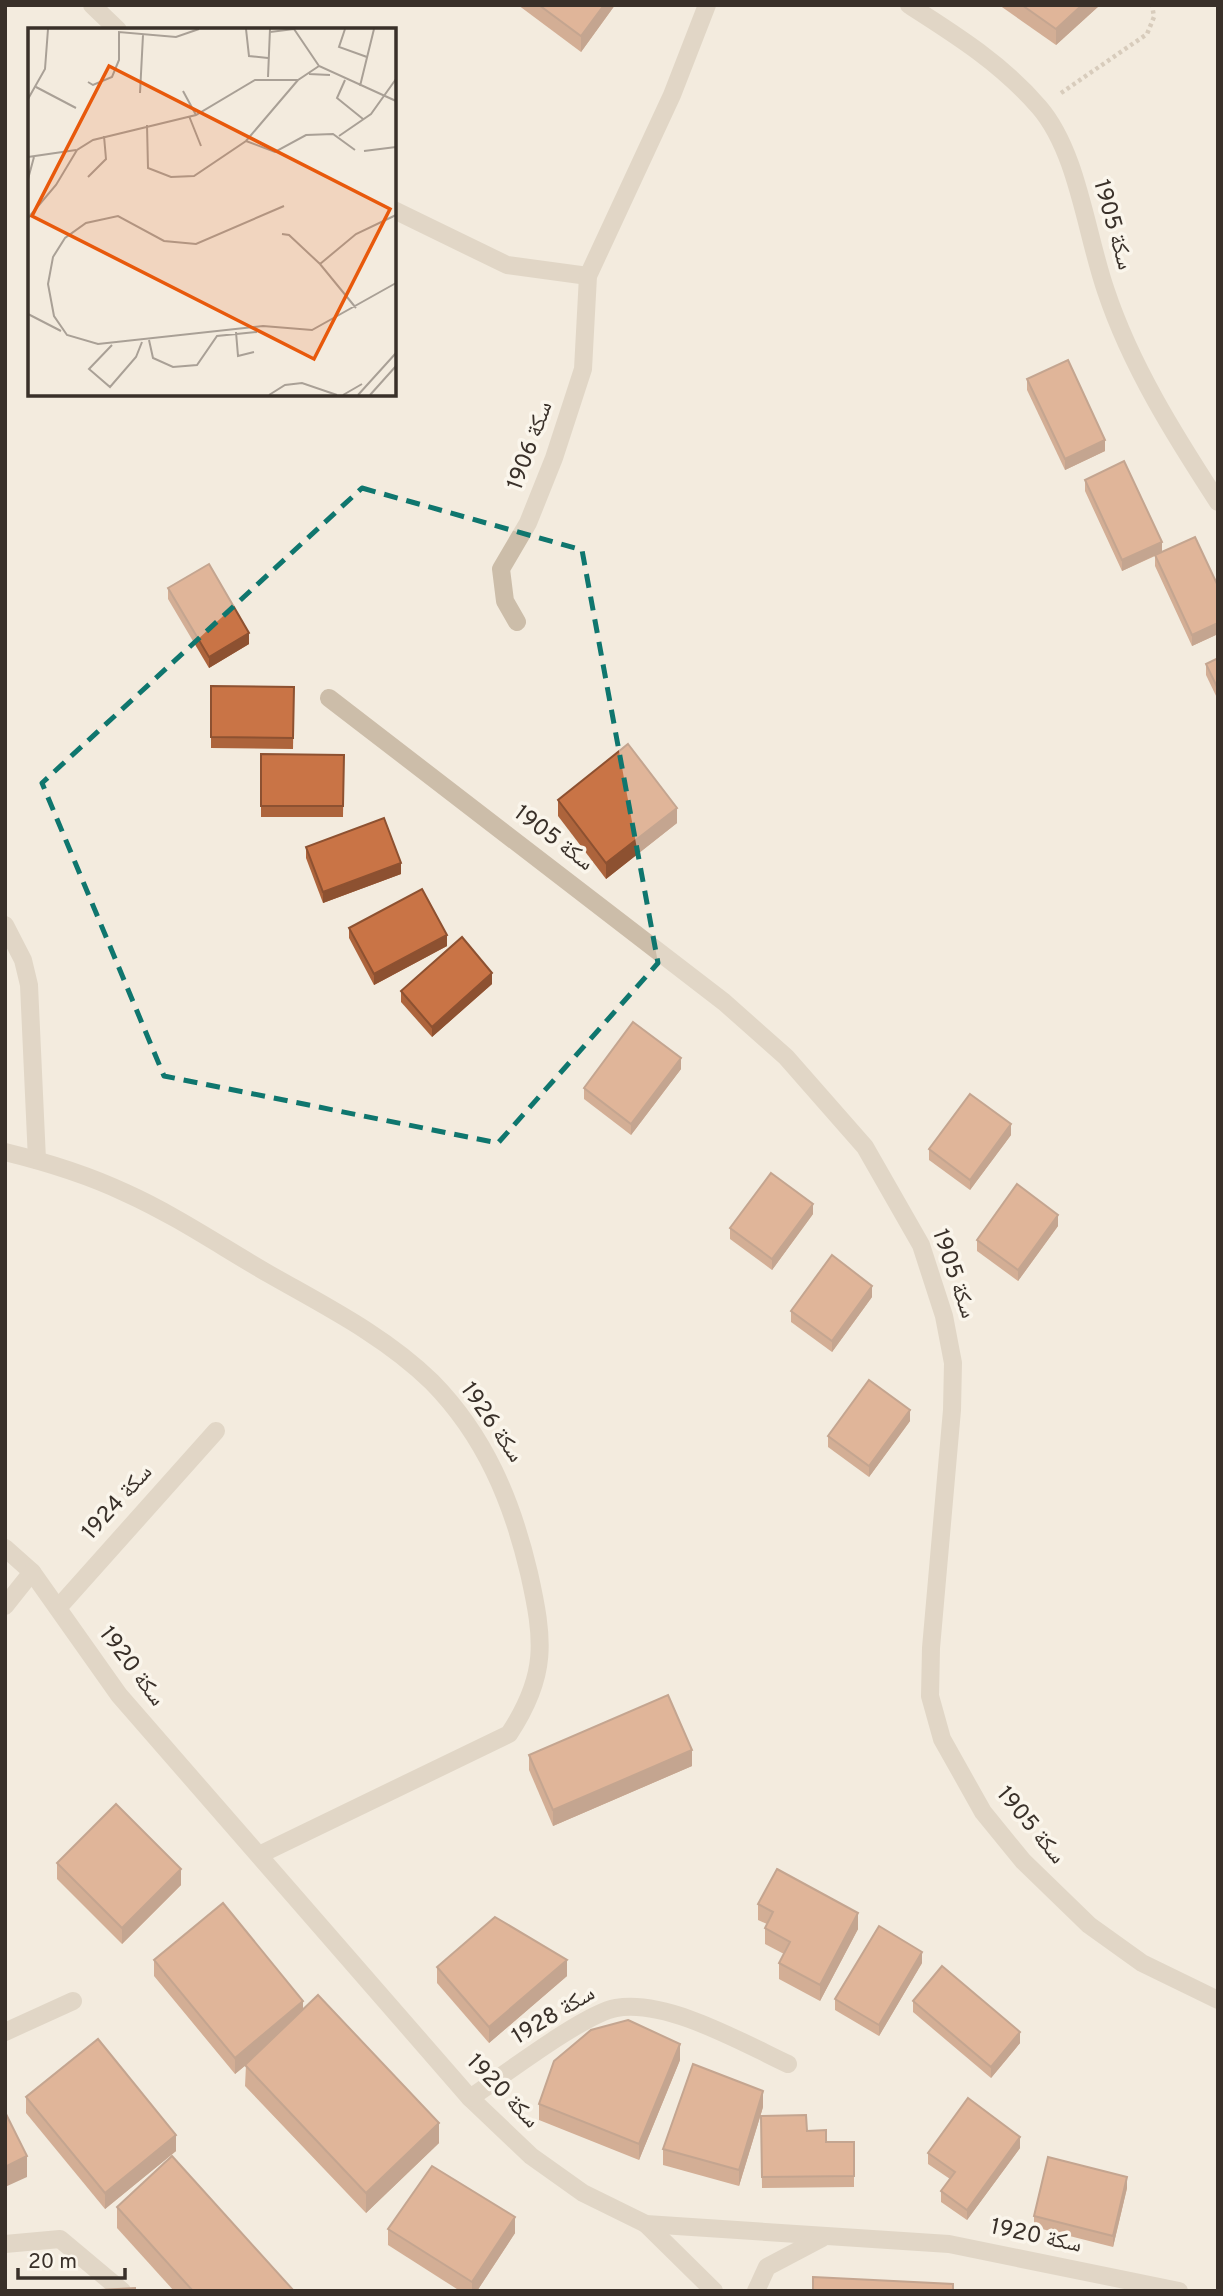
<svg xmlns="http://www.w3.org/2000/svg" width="1223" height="2296" font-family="Overpass,'Noto Naskh Arabic',sans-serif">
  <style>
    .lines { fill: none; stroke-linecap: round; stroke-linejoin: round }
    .path { stroke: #b8a793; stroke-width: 4.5; stroke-dasharray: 3.5 3.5; stroke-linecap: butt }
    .street { stroke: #ccbda9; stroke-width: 18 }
    .wall { fill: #ad643c }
    .shaded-wall { fill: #8d5131 }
    .building { fill: #c97446; stroke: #8d5131; stroke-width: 2 }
    .marked { fill: none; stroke: #0f766e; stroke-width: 5; stroke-dasharray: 14 9; stroke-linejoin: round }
    .labels { text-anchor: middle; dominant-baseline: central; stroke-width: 7; stroke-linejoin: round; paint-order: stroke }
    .street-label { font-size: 23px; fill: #393029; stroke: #faf5eb }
    .inset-road { fill: none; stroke: #a9a096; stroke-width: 2 }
    .view { fill: #e8590c; fill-opacity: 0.15; stroke: #e8590c; stroke-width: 3.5 }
    .inset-edge { fill: none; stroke: #393029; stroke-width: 3.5 }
  </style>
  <rect width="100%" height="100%" fill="#f3ebde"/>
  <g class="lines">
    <polyline class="path" points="1061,93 1147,34 1154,17 1152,5"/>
    <g class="street">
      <polyline points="92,5 118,30"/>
      <path d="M909,5c47,30 93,59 130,102 39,45 47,127 67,184 25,75 69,145 112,211"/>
      <polyline points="394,210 507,265 588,276"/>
      <polyline points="517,622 505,601 501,569 528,523 554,458 583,369 588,276 672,95 707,5"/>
      <polyline points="329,698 724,1002 786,1057 865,1147 921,1245 944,1316 953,1363 952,1410 931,1648 930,1696 942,1739 983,1812 1023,1861 1089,1925 1142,1963 1218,2000"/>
      <polyline points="5,925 23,960 29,985 37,1160"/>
      <path d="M5,1152c41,10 83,23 121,41 49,22 96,54 143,81 56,32 116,62 163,108 53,54 80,119 97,191 15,67 19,102 -20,161l-250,121"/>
      <polyline points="5,1548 32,1572 119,1695 470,2098 531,2156 583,2193 646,2224 949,2244 1179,2291"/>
      <polyline points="5,1606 32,1572"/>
      <polyline points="58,1608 216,1431"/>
      <polyline points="5,2032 73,2001"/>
      <path d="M470,2098c30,-20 115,-85 146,-90 51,-9 127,35 172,56"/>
      <polyline points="646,2224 714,2291"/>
      <polyline points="5,2244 60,2239 122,2291"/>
      <polyline points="756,2291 767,2267 822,2238"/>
    </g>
  </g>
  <g class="wall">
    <polygon points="518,5 615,5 581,52"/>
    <polygon points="999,5 1100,5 1056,45"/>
    <polygon points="1027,379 1105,451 1065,470 1027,390"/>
    <polygon points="1085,480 1162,552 1218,586 1218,634 1192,646 1155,566 1155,556 1122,571 1085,491"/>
    <polygon points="168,588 249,644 209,668 168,599"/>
    <polygon points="1218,658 1218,700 1206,675 1206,664"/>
    <polygon points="211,686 294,687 293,749 211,748"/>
    <polygon points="261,754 344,755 343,817 261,817"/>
    <polygon points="558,800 677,823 606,879 558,816"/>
    <polygon points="306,847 401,874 323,903 306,858"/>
    <polygon points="349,928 447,946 374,985 349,938"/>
    <polygon points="492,984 432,1037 401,1002 401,991"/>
    <polygon points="681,1069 631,1135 584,1099 584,1088"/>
    <polygon points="1011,1135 970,1190 929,1160 929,1149"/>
    <polygon points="813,1214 772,1270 730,1239 730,1228"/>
    <polygon points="1058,1226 1018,1281 977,1251 977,1240"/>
    <polygon points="872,1297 832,1352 791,1322 791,1311"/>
    <polygon points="910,1421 869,1477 828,1447 828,1436"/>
    <polygon points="529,1755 692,1766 553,1826 529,1770"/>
    <polygon points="57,1863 181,1885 122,1944 57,1879"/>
    <polygon points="758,1904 858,1929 820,2001 779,1979 779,1963 784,1954 765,1944 765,1928 767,1924 758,1920"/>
    <polygon points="154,1960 303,2010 439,2143 366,2213 245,2086 246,2065 235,2074 154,1976"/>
    <polygon points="922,1963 879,2036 835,2010 835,1999"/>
    <polygon points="437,1967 567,1976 489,2043 437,1983"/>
    <polygon points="913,2001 1020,2043 991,2078 913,2012"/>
    <polygon points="680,2060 639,2160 539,2120 539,2104"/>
    <polygon points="26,2097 176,2151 105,2209 26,2113"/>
    <polygon points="763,2107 739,2186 663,2165 663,2149"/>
    <polygon points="761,2116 807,2131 826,2142 854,2142 854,2187 762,2188"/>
    <polygon points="1020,2148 967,2220 941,2202 941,2191 950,2179 928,2164 928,2153"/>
    <polygon points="1127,2188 1113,2247 1034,2227 1034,2216"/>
    <polygon points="117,2207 294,2291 174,2291 117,2228"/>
    <polygon points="388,2229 515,2233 477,2291 460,2291 388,2245"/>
  </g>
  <g class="shaded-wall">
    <polygon points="604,5 615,5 581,52 581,36"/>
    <polygon points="1082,5 1100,5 1056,45 1056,29"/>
    <polygon points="1105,440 1105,451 1065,470 1065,459"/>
    <polygon points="1162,542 1162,552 1122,571 1122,560"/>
    <polygon points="1218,623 1218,634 1192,646 1192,635"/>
    <polygon points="249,633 249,644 209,668 209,657"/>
    <polygon points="677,808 677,823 606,879 606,863"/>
    <polygon points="401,863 401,874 323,903 323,892"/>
    <polygon points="447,935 447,946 374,985 374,974"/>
    <polygon points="492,973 492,984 432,1037 432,1027"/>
    <polygon points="681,1058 681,1069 631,1135 631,1124"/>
    <polygon points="1011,1124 1011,1135 970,1190 970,1180"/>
    <polygon points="813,1204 813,1214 772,1270 772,1259"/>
    <polygon points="1058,1215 1058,1226 1018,1281 1018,1270"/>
    <polygon points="872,1286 872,1297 832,1352 832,1341"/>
    <polygon points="910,1410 910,1421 869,1477 869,1466"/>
    <polygon points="692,1750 692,1766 553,1826 553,1810"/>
    <polygon points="181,1869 181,1885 122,1944 122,1928"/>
    <polygon points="858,1913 858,1929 820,2001 820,1985"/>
    <polygon points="922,1952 922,1963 879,2036 879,2025"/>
    <polygon points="567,1960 567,1976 489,2043 489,2027"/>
    <polygon points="303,2001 303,2017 235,2074 235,2058"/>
    <polygon points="1020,2032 1020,2043 991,2078 991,2067"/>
    <polygon points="680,2044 680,2060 639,2160 639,2144"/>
    <polygon points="763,2091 763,2107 739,2186 739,2170"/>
    <polygon points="439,2123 439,2143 366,2213 366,2193"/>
    <polygon points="176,2135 176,2151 105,2209 105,2193"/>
    <polygon points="1020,2137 1020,2148 967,2220 967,2210"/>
    <polygon points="27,2156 27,2177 5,2187 5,2167"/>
    <polygon points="1127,2177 1127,2188 1113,2247 1113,2236"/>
    <polygon points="515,2217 515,2233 477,2291 472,2291 472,2282"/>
  </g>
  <g class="building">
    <polygon points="539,5 604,5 581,36"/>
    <polygon points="1022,5 1082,5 1056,29"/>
    <polygon points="1068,360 1105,440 1065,459 1027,379"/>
    <polygon points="1124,461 1162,542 1122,560 1085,480"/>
    <polygon points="1195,537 1218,586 1218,623 1192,635 1155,555"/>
    <polygon points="209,564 249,633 209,657 168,588"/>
    <polygon points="1218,658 1218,689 1206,664"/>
    <polygon points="211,686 294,687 293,738 211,737"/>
    <polygon points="628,744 677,808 606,863 558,800"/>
    <polygon points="261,754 344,755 343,806 261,806"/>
    <polygon points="384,818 401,863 323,892 306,847"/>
    <polygon points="422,889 447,935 374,974 349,928"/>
    <polygon points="462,937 492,973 432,1027 401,991"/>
    <polygon points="633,1022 681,1058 631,1124 584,1088"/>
    <polygon points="970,1094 1011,1124 970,1180 929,1149"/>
    <polygon points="771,1173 813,1204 772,1259 730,1228"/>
    <polygon points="1017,1184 1058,1215 1018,1270 977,1240"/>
    <polygon points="832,1255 872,1286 832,1341 791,1311"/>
    <polygon points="869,1380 910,1410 869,1466 828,1436"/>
    <polygon points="668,1695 692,1750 553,1810 529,1755"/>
    <polygon points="116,1804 181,1869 122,1928 57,1863"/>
    <polygon points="777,1869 858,1913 820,1985 779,1963 790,1942 765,1928 773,1912 758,1904"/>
    <polygon points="223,1903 303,2001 235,2058 154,1960"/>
    <polygon points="495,1917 567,1960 489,2027 437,1967"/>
    <polygon points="879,1926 922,1952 879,2025 835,1999"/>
    <polygon points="942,1966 1020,2032 991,2067 913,2001"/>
    <polygon points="318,1995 439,2123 366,2193 245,2065"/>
    <polygon points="628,2020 680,2044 639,2144 539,2104 554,2061 591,2030"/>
    <polygon points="98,2039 176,2135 105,2193 26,2097"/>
    <polygon points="693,2064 763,2091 739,2170 663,2149"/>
    <polygon points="968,2098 1020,2137 967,2210 941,2191 955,2172 928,2153"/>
    <polygon points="5,2112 27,2156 5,2167"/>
    <polygon points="806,2115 807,2131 826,2130 826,2142 854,2142 854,2176 762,2177 761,2116"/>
    <polygon points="172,2156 294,2291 193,2291 117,2207"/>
    <polygon points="1048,2157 1127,2177 1113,2236 1034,2216"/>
    <polygon points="432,2166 515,2217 472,2282 388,2229"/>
    <polygon points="813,2277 953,2284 953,2291 813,2291"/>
    <polygon points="135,2288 135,2291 82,2291"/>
  </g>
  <path d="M0 0H1223V2296H0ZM362,488l220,62 76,413 -160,180 -334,-67 -122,-293z" fill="#f3ebde" fill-opacity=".55" fill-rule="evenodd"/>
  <path class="marked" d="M362,488l220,62 76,413 -160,180 -334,-67 -122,-293z"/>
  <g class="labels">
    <g class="street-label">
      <text transform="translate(1112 225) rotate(74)">سكة 1905</text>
      <text transform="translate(531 446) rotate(-70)">سكة 1906</text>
      <text transform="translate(553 839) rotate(37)">سكة 1905</text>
      <text transform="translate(953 1274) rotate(71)">سكة 1905</text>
      <text transform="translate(491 1423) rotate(55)">سكة 1926</text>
      <text transform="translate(118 1503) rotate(-48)">سكة 1924</text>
      <text transform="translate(131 1667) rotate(53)">سكة 1920</text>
      <text transform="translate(1030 1826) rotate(50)">سكة 1905</text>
      <text transform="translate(554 2016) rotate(-31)">سكة 1928</text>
      <text transform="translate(502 2092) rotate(46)">سكة 1920</text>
      <text transform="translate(1036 2237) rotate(12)">سكة 1920</text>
    </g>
  </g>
  <g transform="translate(28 28)">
    <rect width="368" height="368" fill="#f3ebde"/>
    <path class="inset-road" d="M218,1l3,27 19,2M266,1l25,37 77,35M317,1l-6,18 28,10M242,4l24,-3M281,46l21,1M240,49l2,-48M317,52l-8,18 26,21M60,54l5,3 19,-8 7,-17v-28l57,5 23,-8M332,58l14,-57M8,59l40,21M155,63l13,24M112,65l3,-58M0,71l17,-30 3,-40M161,88l12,30M119,97l1,43 23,9 23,-1 52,-35 52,-61M311,108l32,-22 25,-35M218,113l29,11 31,-17 27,-1 22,16M336,123l32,-4M0,129l48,-7M60,149l18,-18 -2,-23M0,151l6,-22M256,178l-88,38 -32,-3 -46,-25 -32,7 -21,15 -12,19 -5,27 6,32 13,19 31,9 165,-18 49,4 84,-47M0,190l28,-33 21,-35 16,-10 103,-25 59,-35h43l21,-14M254,206l7,1 31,29 36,44M292,236l36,-30 40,-19M0,286l33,17M208,304l2,24 16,-4M121,312l4,18 20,9 24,-2 20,-29 40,-4M84,317l-23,24 21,18 26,-30 6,-15M241,367l16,-10 17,-2 35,12M315,367l19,-11M330,367l38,-42M342,367l26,-29"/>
    <path class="view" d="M81,38l281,143 -76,150 -282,-143z"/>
    <rect width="368" height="368" class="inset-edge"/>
  </g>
  <rect width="1223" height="2296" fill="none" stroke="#393029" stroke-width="14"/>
  <path d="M18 2268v10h107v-10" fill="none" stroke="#393029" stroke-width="3.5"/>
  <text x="28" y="2268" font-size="21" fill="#393029" stroke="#faf5eb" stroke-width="5" paint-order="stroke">20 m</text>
</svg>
